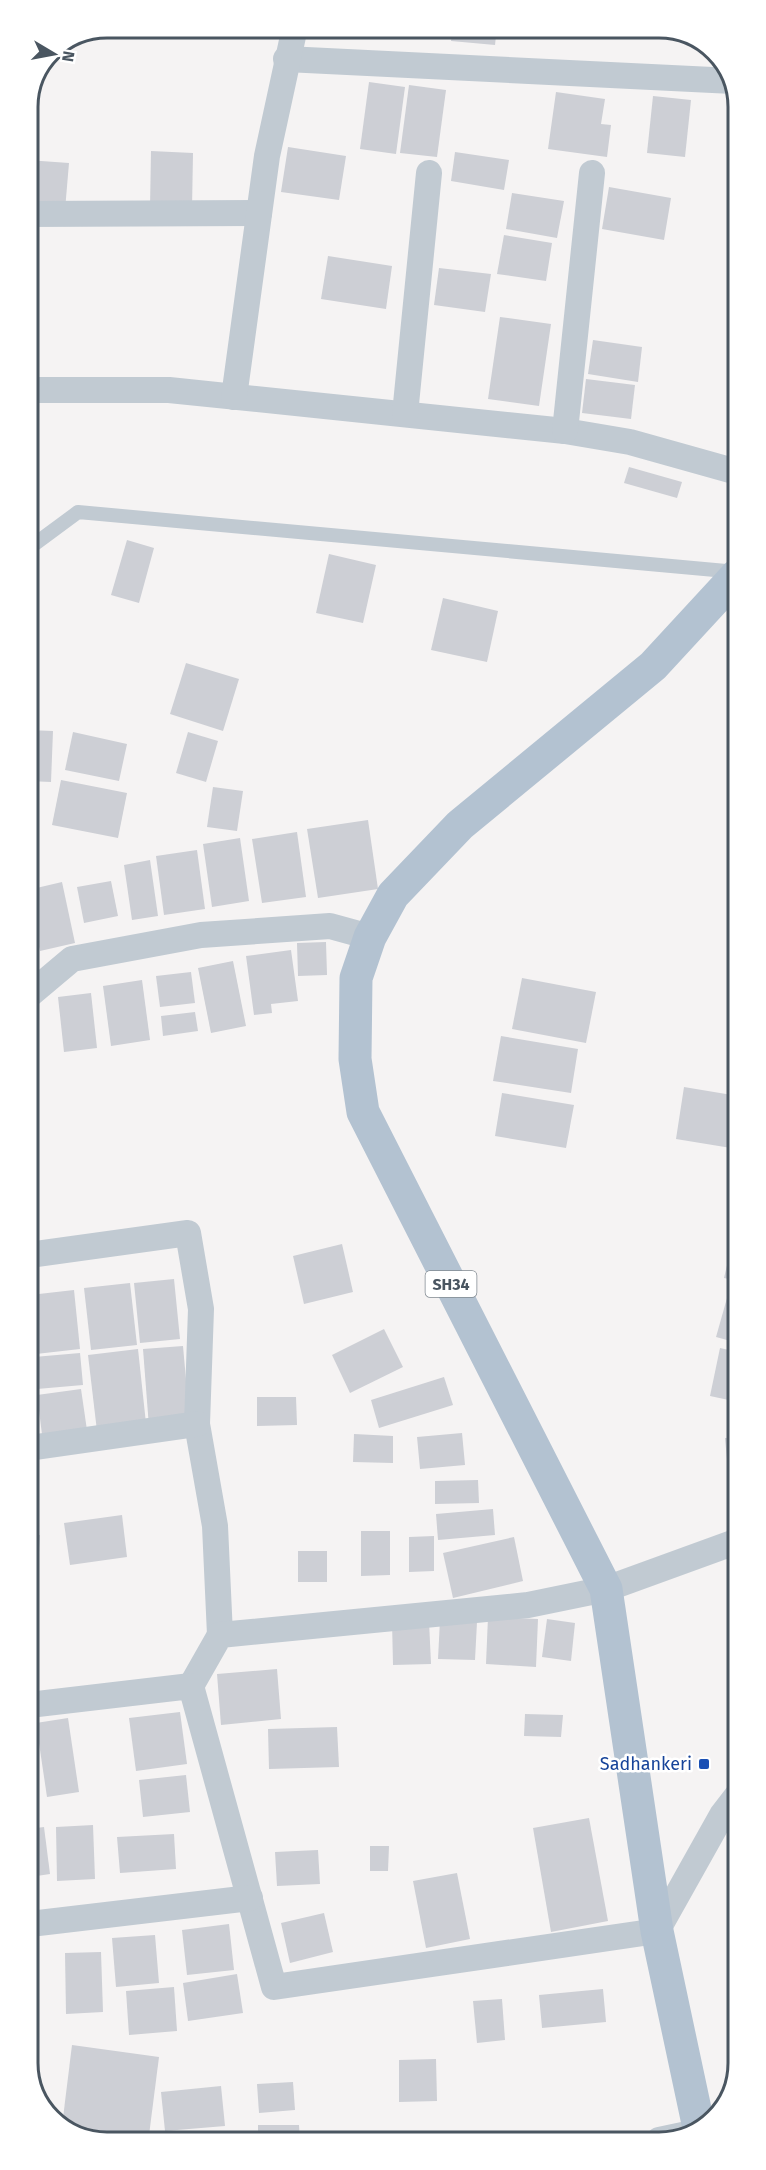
<svg xmlns="http://www.w3.org/2000/svg" width="766" height="2170" font-family="'Fira Sans',sans-serif">
  <style>
    .building { fill: #cdcfd5 }
    .lines { fill: none; stroke-linecap: round; stroke-linejoin: round }
    .service { stroke: #c1cad2; stroke-width: 14 }
    .minor { stroke: #c1cad2; stroke-width: 26 }
    .primary { stroke: #b3c2d1; stroke-width: 33 }
    .transit-dot { fill: #1a4fb4; stroke: #fff; stroke-width: 2 }
    .labels { text-anchor: middle; dominant-baseline: central; stroke-width: 5; stroke-linejoin: round; paint-order: stroke }
    .shield { fill: #fff; stroke: #808990; stroke-width: 1.5 }
    .shield-label { font-size: 16px; font-weight: bold; fill: #4a5661 }
    .transit-label { font-size: 18px; fill: #164399; stroke: #fff; text-anchor: end }
    .rim { fill: none; stroke: #4a5661; stroke-width: 3 }
  </style>
  <rect width="100%" height="100%" fill="#f5f3f3"/>
  <g class="building">
    <polygon points="453,27 497,27 495,45 451,41"/>
    <polygon points="369,82 405,87 396,154 360,149"/>
    <polygon points="409,85 446,90 437,157 400,153"/>
    <polygon points="556,92 605,99 601,124 611,125 607,157 548,149"/>
    <polygon points="653,96 691,100 685,157 647,153"/>
    <polygon points="288,147 346,156 339,200 281,192"/>
    <polygon points="151,151 193,153 192,209 150,208"/>
    <polygon points="455,152 509,160 504,190 451,181"/>
    <polygon points="27,160 69,163 65,210 27,208"/>
    <polygon points="609,187 671,198 664,240 602,229"/>
    <polygon points="512,193 564,201 557,238 506,229"/>
    <polygon points="504,235 552,243 546,281 497,274"/>
    <polygon points="328,256 392,266 386,309 321,299"/>
    <polygon points="439,268 491,274 485,312 434,305"/>
    <polygon points="500,317 551,324 539,406 488,399"/>
    <polygon points="593,340 642,347 638,382 588,374"/>
    <polygon points="586,379 635,385 631,419 582,413"/>
    <polygon points="629,467 682,482 677,498 624,483"/>
    <polygon points="127,540 154,548 139,603 111,595"/>
    <polygon points="329,554 376,565 363,623 316,613"/>
    <polygon points="443,598 498,611 487,662 431,650"/>
    <polygon points="186,663 239,679 223,731 170,714"/>
    <polygon points="28,730 53,731 51,782 28,781"/>
    <polygon points="73,732 127,744 119,781 65,770"/>
    <polygon points="188,732 218,741 206,782 176,773"/>
    <polygon points="61,780 127,793 118,838 52,825"/>
    <polygon points="213,787 243,791 237,831 207,827"/>
    <polygon points="368,820 378,889 318,898 307,829"/>
    <polygon points="297,832 306,897 262,903 252,839"/>
    <polygon points="240,838 249,901 212,907 203,844"/>
    <polygon points="197,850 205,909 164,915 156,856"/>
    <polygon points="150,860 158,916 132,920 124,865"/>
    <polygon points="111,881 118,916 84,923 77,887"/>
    <polygon points="62,882 75,943 40,951 28,899 28,890"/>
    <polygon points="326,942 327,975 298,976 297,943"/>
    <polygon points="291,950 298,1001 271,1004 272,1013 254,1015 246,956"/>
    <polygon points="233,961 246,1026 211,1033 198,968"/>
    <polygon points="191,972 195,1003 160,1007 156,976"/>
    <polygon points="522,978 596,992 586,1043 512,1029"/>
    <polygon points="142,980 150,1040 111,1046 103,986"/>
    <polygon points="91,993 97,1048 64,1052 58,997"/>
    <polygon points="195,1012 198,1031 163,1036 161,1016"/>
    <polygon points="501,1036 578,1049 571,1093 493,1081"/>
    <polygon points="684,1087 738,1096 738,1109 731,1148 676,1139"/>
    <polygon points="502,1093 574,1105 566,1148 495,1136"/>
    <polygon points="734,1235 738,1236 738,1281 724,1278"/>
    <polygon points="342,1244 353,1292 304,1304 293,1256"/>
    <polygon points="174,1279 180,1339 140,1343 134,1283"/>
    <polygon points="130,1283 137,1345 91,1350 84,1288"/>
    <polygon points="74,1290 80,1349 36,1354 30,1295"/>
    <polygon points="729,1291 738,1293 738,1343 716,1337"/>
    <polygon points="384,1329 403,1367 350,1393 332,1355"/>
    <polygon points="183,1346 191,1436 150,1440 143,1349"/>
    <polygon points="720,1348 738,1352 738,1402 710,1396"/>
    <polygon points="138,1349 148,1442 99,1448 88,1355"/>
    <polygon points="80,1353 83,1385 37,1389 34,1357"/>
    <polygon points="444,1377 453,1405 379,1428 371,1400"/>
    <polygon points="81,1389 89,1444 44,1450 37,1395"/>
    <polygon points="33,1390 41,1453 29,1455 29,1391"/>
    <polygon points="257,1397 296,1397 297,1425 257,1426"/>
    <polygon points="462,1433 465,1465 420,1469 417,1437"/>
    <polygon points="354,1434 393,1436 393,1463 353,1462"/>
    <polygon points="738,1437 738,1492 730,1492 725,1438"/>
    <polygon points="478,1480 479,1503 435,1504 435,1481"/>
    <polygon points="493,1509 495,1535 438,1540 436,1514"/>
    <polygon points="122,1515 127,1557 70,1565 64,1523"/>
    <polygon points="361,1531 390,1531 390,1575 361,1576"/>
    <polygon points="29,1535 40,1535 38,1571 29,1570"/>
    <polygon points="434,1536 434,1571 409,1572 409,1537"/>
    <polygon points="514,1537 523,1581 453,1598 443,1553"/>
    <rect x="298" y="1551" width="29" height="31"/>
    <polygon points="488,1617 538,1619 536,1667 486,1664"/>
    <polygon points="547,1619 575,1623 571,1661 542,1657"/>
    <polygon points="440,1620 477,1622 475,1660 438,1659"/>
    <polygon points="392,1621 429,1621 431,1664 393,1665"/>
    <polygon points="29,1633 38,1634 38,1699 29,1699"/>
    <polygon points="277,1669 281,1719 221,1725 217,1674"/>
    <polygon points="180,1712 187,1764 136,1771 129,1718"/>
    <polygon points="525,1714 563,1715 561,1737 524,1736"/>
    <polygon points="68,1718 79,1792 47,1797 36,1723"/>
    <polygon points="337,1727 339,1767 269,1769 268,1729"/>
    <polygon points="186,1775 190,1812 143,1817 139,1780"/>
    <polygon points="29,1788 31,1788 33,1811 29,1811"/>
    <polygon points="589,1818 608,1921 551,1932 533,1828"/>
    <polygon points="93,1825 95,1879 57,1881 56,1827"/>
    <polygon points="44,1827 50,1874 30,1877 29,1829"/>
    <polygon points="174,1834 176,1869 120,1873 117,1837"/>
    <polygon points="370,1846 389,1846 388,1871 370,1871"/>
    <polygon points="318,1850 320,1884 277,1886 275,1852"/>
    <polygon points="457,1873 470,1939 426,1948 413,1881"/>
    <polygon points="324,1913 333,1952 290,1963 281,1923"/>
    <polygon points="229,1924 234,1970 187,1975 182,1930"/>
    <polygon points="155,1935 159,1983 116,1987 112,1938"/>
    <polygon points="101,1952 103,2012 66,2014 65,1953"/>
    <polygon points="237,1974 243,2013 188,2021 183,1983"/>
    <polygon points="174,1987 177,2031 129,2035 126,1991"/>
    <polygon points="603,1989 606,2022 542,2028 539,1995"/>
    <polygon points="502,1999 505,2040 477,2043 473,2001"/>
    <polygon points="72,2045 159,2057 148,2143 101,2143 62,2126"/>
    <polygon points="436,2059 437,2101 399,2102 399,2060"/>
    <polygon points="293,2082 295,2110 259,2113 257,2084"/>
    <polygon points="221,2086 225,2126 165,2131 161,2092"/>
    <polygon points="258,2125 299,2125 300,2142 258,2142"/>
    <polygon points="216,2134 216,2142 164,2143 164,2137"/>
  </g>
  <g class="lines">
    <polyline class="service" points="28,549 78,512 737,572"/>
    <g class="minor">
      <polyline points="286,59 733,81 736,87"/>
      <polyline points="27,214 259,213"/>
      <polyline points="28,390 169,390 565,431 630,442 737,472"/>
      <polyline points="234,397 267,156 295,27"/>
      <polyline points="405,414 429,173"/>
      <polyline points="565,431 592,173"/>
      <polyline points="28,996 72,959 201,935 330,926 370,937"/>
      <polyline points="29,1255 188,1233 201,1309 197,1424 215,1526 220,1635"/>
      <polyline points="29,1448 197,1424"/>
      <polyline points="191,1686 220,1635 528,1605 606,1589 738,1541"/>
      <polyline points="29,1705 191,1686 274,1987 657,1931 722,1815 739,1793"/>
      <polyline points="30,1924 250,1898"/>
      <polyline points="659,2140 692,2133"/>
    </g>
    <polyline class="primary" points="699,2128 657,1931 606,1589 363,1112 355,1059 356,978 370,937 393,895 460,825 653,666 737,575"/>
  </g>
  <rect class="transit-dot" x="698" y="1758" width="12" height="12" rx="3"/>
  <g class="labels">
    <rect class="shield" x="425.5" y="1271" width="51" height="26" rx="4.5"/>
    <g class="shield-label">
      <text x="451" y="1284">SH34</text>
    </g>
    <g class="transit-label">
      <text x="692" y="1764">Sadhankeri</text>
    </g>
  </g>
  <path d="M0 0H766V2170H0ZM107 38H659A69 69 0 0 1 728 107V2063A69 69 0 0 1 659 2132H107A69 69 0 0 1 38 2063V107A69 69 0 0 1 107 38Z" fill="#fff" fill-rule="evenodd"/>
  <path class="rim" d="M107 38H659A69 69 0 0 1 728 107V2063A69 69 0 0 1 659 2132H107A69 69 0 0 1 38 2063V107A69 69 0 0 1 107 38Z"/>
  <g transform="translate(54 54) rotate(100)" stroke="#ffffff" stroke-width="4.5" paint-order="stroke">
  <path d="M0-4.5L10 22L0 15L-10 22Z" fill="#4a5661"/>
  <text y="-9" font-size="16" font-weight="bold" text-anchor="middle" fill="#4a5661">N</text>
  </g>
</svg>
